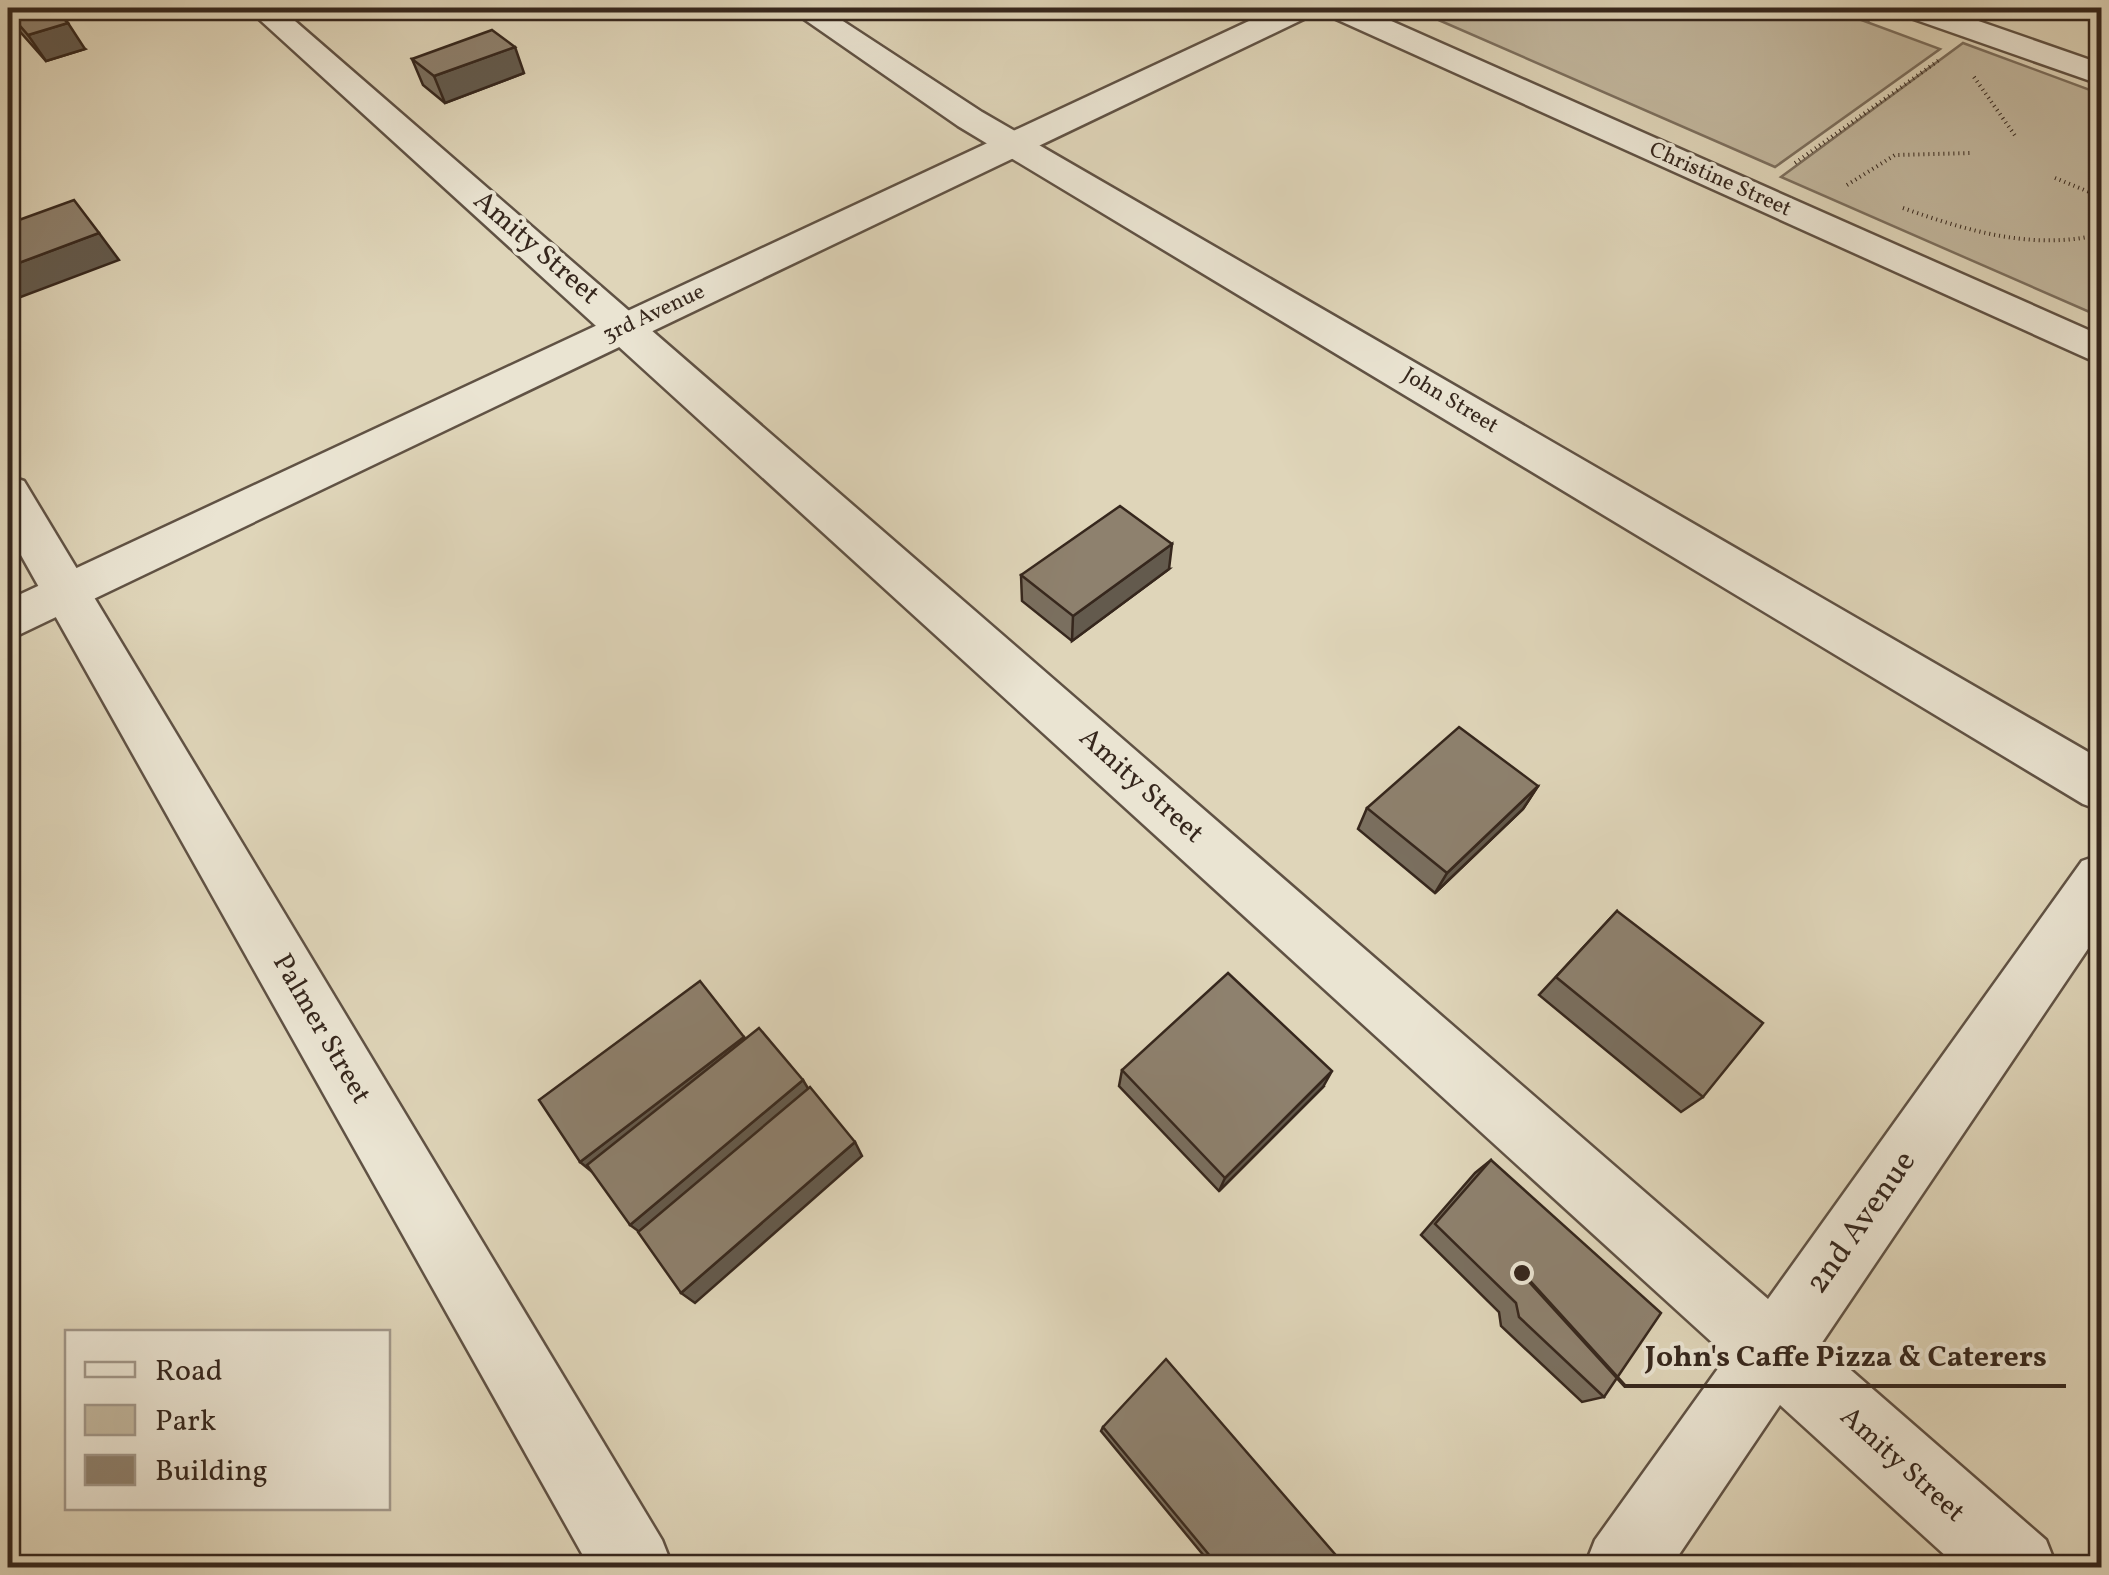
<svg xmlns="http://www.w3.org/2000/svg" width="2109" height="1575" font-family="Vollkorn,serif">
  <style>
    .green { fill: #c2b79e; stroke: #7c6f5e; stroke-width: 2.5 }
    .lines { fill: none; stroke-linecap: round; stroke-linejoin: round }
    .minor-casing { stroke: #605244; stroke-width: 5 }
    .tertiary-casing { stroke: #605244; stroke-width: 5 }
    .path { stroke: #36271d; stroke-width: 4; stroke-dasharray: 1 4; stroke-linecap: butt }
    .minor { fill: #eae4d2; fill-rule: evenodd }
    .tertiary { fill: #eae4d2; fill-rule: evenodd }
    .wall { fill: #7a6f5f; stroke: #36271d; stroke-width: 2.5 }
    .shaded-wall { fill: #635a4d; stroke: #36271d; stroke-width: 2.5 }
    .building { fill: #8e816e; stroke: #36271d; stroke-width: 2.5 }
    .labels { text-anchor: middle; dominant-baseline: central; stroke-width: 8; stroke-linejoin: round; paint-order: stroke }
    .far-street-label { font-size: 22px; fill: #36271d; stroke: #eae4d2 }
    .street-label { font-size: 28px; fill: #36271d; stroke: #eae4d2 }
    .near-street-label { font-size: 32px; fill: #36271d; stroke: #eae4d2 }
    .leader { fill: none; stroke: #36271d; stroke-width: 4 }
    .callout-dot { fill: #36271d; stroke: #eae4d2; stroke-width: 4 }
    .callout-label { font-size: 30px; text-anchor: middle; font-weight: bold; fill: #36271d; stroke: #eae4d2; stroke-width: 8; stroke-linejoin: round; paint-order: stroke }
  </style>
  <rect width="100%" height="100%" fill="#dfd5b9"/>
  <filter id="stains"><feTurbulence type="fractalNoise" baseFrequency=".002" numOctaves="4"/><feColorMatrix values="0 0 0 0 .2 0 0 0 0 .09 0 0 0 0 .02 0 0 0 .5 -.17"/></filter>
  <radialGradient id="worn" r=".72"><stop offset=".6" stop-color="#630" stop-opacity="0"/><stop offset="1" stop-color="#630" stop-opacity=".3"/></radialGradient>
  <g class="green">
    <polygon points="1411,8 1829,8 1940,49 1775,167"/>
    <polygon points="1963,43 2101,94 2101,317 1781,177"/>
  </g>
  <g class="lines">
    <defs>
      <g id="minor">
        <polygon points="247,8 280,8 1768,1299 2082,861 2102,854 2102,928 1821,1344 2046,1540 2057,1568 1959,1568 1780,1405 1670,1568 1584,1568 1595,1540 1727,1356"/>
        <polygon points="788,8 823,8 982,112 2102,760 2102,811 2083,804 958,126"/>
        <polygon points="1323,8 1362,8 2102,336 2102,365 1327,15"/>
        <polygon points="1898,8 1941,8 2102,64 2102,85 1902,15"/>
        <polygon points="8,476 24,481 662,1540 673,1568 590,1568 8,532"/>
      </g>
      <polygon id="tertiary" points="1277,8 1316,8 1312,15 8,640 8,600"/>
    </defs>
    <use href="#minor" class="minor-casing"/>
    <use href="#tertiary" class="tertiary-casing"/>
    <g class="path">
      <polyline points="1836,8 1873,21"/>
      <polyline points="1974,77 2016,137"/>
      <polyline points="1795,163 1939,60"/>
      <polyline points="2055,178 2099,196"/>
      <polyline points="1847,185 1895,155 1973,153"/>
      <path d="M1903,208c65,23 130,43 199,26"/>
    </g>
    <use href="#minor" class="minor"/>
    <use href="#tertiary" class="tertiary"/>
  </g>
  <g class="wall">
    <polygon points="8,8 85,49 46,61 15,26 8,15"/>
    <polygon points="412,59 524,73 445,103 423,85"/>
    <polygon points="2102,193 2102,207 2096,200"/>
    <polygon points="1169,569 1072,641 1022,601 1021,575"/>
    <polygon points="1538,786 1523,809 1435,893 1358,829 1367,808"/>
    <polygon points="1617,911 1703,1097 1681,1112 1539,995"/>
    <polygon points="1122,1070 1323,1087 1219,1191 1119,1086"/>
    <polygon points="1491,1160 1604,1397 1582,1402 1501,1326 1499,1312 1421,1235 1475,1173"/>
    <polygon points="1103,1427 1347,1568 1214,1568 1101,1431"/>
  </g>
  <g class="shaded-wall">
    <polygon points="68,23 85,49 46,61 28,35"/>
    <polygon points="515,47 524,73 445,103 434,76"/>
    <polygon points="99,233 119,260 18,298 8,285 8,267"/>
    <polygon points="1172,544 1169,569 1072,641 1073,616"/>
    <polygon points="1538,786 1523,809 1435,893 1447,873"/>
    <polygon points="744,1037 755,1054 597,1176 580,1162"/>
    <polygon points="1332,1071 1323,1087 1219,1191 1225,1178"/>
    <polygon points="803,1080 812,1095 645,1236 630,1225"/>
    <polygon points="855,1142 862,1156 695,1303 681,1293"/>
  </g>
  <g class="building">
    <polygon points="8,8 53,8 68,23 28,35 8,12"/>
    <polygon points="492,30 515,47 434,76 412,59"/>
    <polygon points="74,200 99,233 8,267 8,224"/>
    <polygon points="1120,506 1172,544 1073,616 1021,575"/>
    <polygon points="1459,727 1538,786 1447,873 1367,808"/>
    <polygon points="1617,911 1763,1023 1703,1097 1556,977"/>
    <polygon points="1228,973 1332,1071 1225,1178 1122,1070"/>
    <polygon points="700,981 744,1037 580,1162 539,1100"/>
    <polygon points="759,1028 803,1080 630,1225 587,1165"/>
    <polygon points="810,1087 855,1142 681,1293 638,1232"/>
    <polygon points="1491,1160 1661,1313 1604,1397 1519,1317 1516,1303 1435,1224"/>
    <polygon points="1166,1359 1347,1568 1220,1568 1103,1427"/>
  </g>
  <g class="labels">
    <g class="far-street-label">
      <text transform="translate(1720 180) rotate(24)">Christine Street</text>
      <text transform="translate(654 314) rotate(-25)">3rd Avenue</text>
      <text transform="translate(1450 401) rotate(31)">John Street</text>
    </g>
    <g class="street-label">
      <text transform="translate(536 248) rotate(41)">Amity Street</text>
      <text transform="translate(1141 786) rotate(42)">Amity Street</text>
      <text transform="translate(321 1029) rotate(60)">Palmer Street</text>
      <text transform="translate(1902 1465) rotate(42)">Amity Street</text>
    </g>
    <g class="near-street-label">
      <text transform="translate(1862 1223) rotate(-55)">2nd Avenue</text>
    </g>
  </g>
  <path class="leader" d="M1522 1273L1625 1386H2066"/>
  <circle class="callout-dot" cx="1522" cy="1273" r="10"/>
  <g class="callout-label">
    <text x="1846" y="1366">John's Caffe Pizza &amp; Caterers</text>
  </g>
  <rect width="2109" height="1575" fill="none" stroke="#dfd5b9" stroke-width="40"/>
  <rect x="10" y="10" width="2089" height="1555" fill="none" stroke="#36271d" stroke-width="5"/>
  <rect x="20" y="20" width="2069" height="1535" fill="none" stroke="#36271d" stroke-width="2.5"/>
  <rect x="65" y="1330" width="325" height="180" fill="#eae4d2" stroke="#a2988a" stroke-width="2.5"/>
  <rect x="85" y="1362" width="50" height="15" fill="#eae4d2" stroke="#a2988a" stroke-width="2.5"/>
  <text x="155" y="1380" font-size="30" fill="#36271d">Road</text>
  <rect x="85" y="1405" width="50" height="30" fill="#c2b79e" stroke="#a2988a" stroke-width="2.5"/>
  <text x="155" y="1430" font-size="30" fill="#36271d">Park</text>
  <rect x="85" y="1455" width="50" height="30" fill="#8e816e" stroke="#a2988a" stroke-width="2.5"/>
  <text x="155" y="1480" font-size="30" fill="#36271d">Building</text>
  <rect width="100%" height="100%" filter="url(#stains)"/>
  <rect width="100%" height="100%" fill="url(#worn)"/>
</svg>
